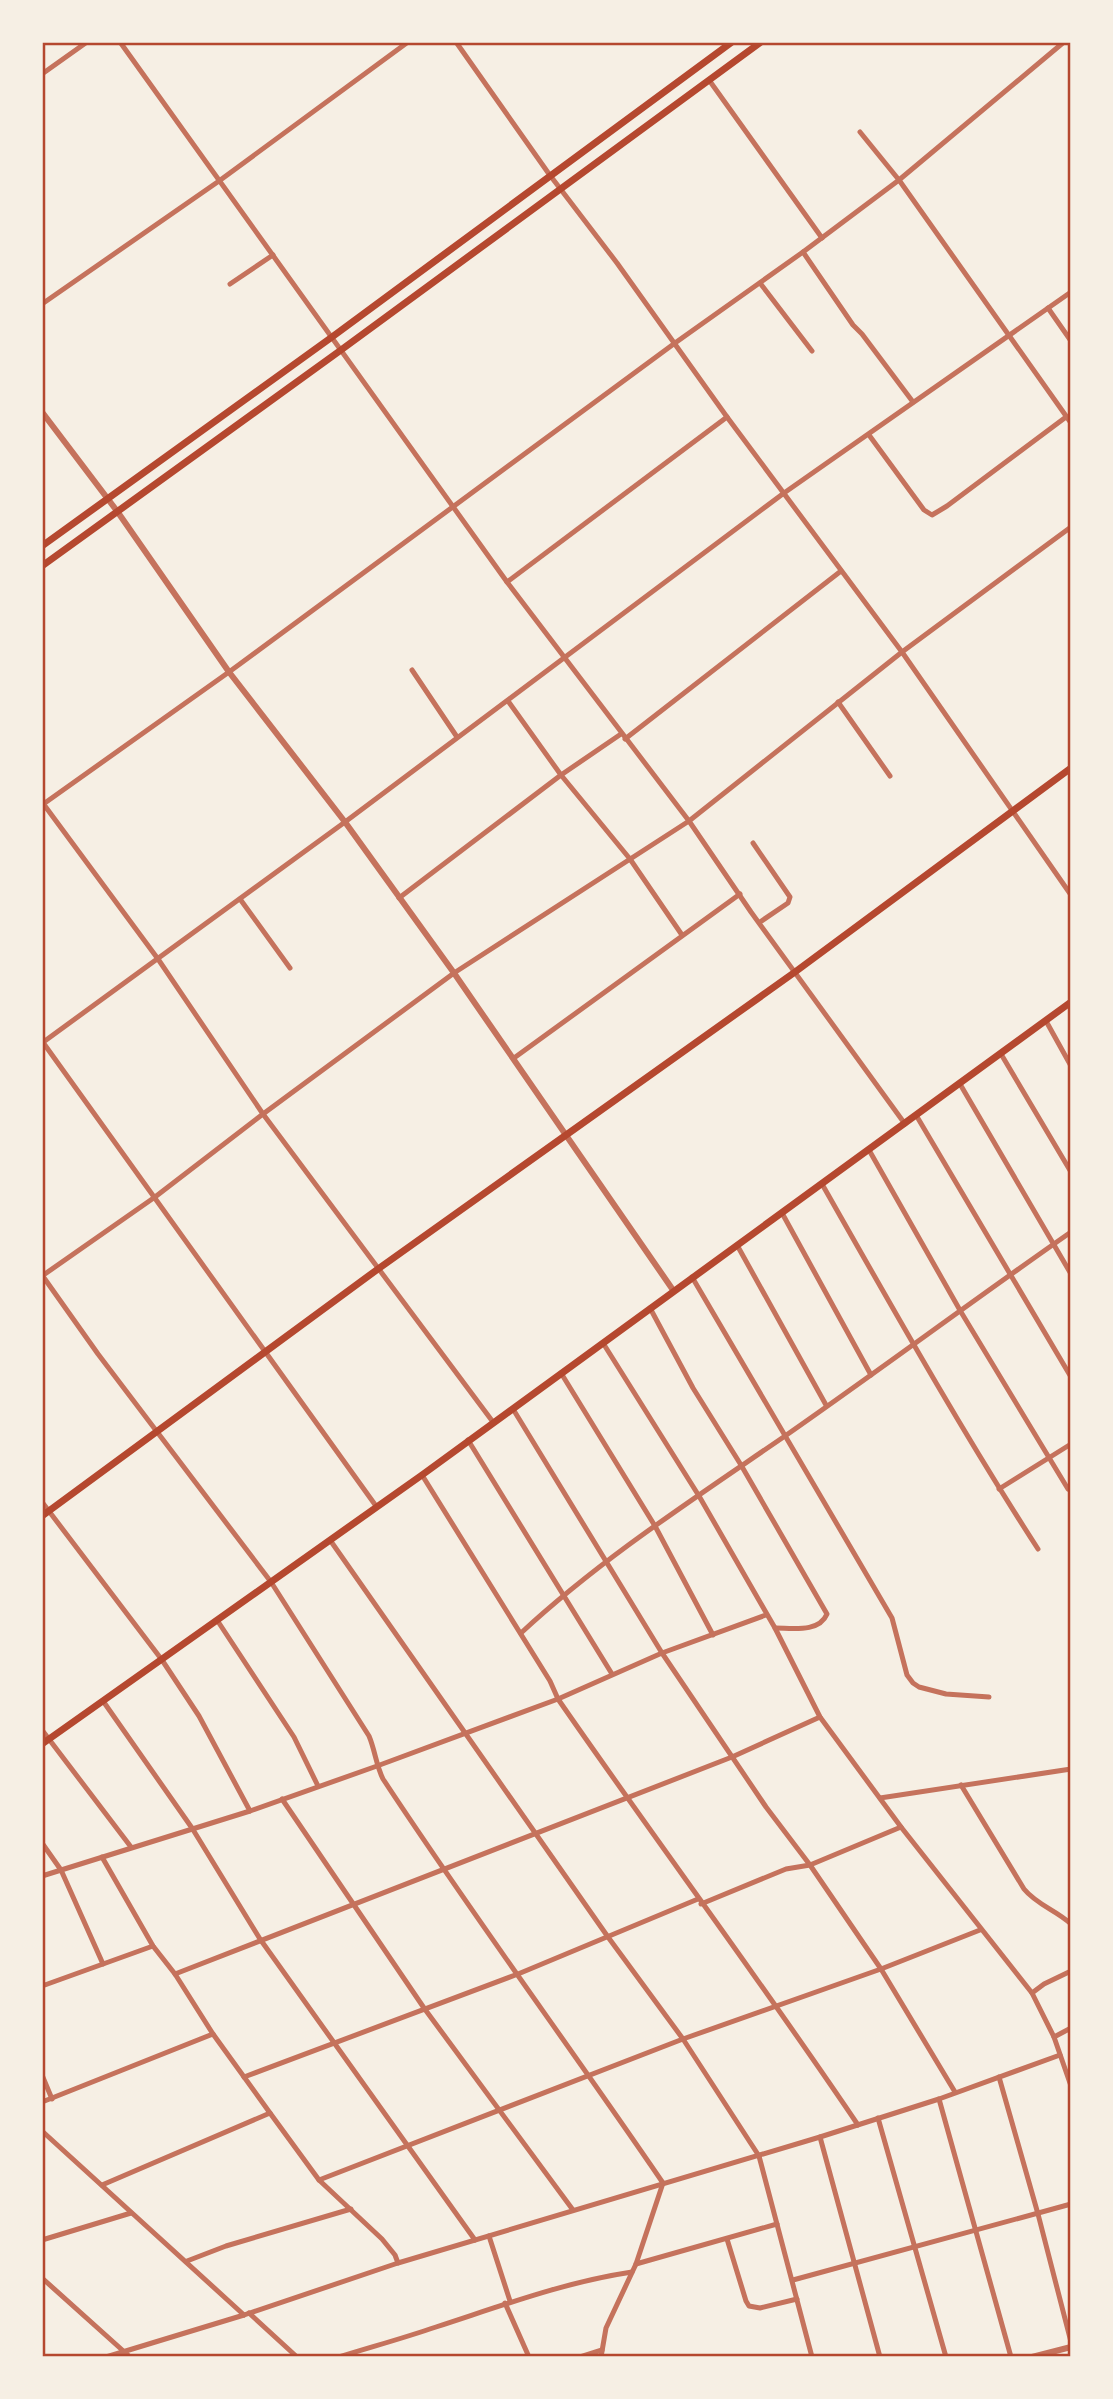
<svg xmlns="http://www.w3.org/2000/svg" width="1113" height="2399" font-family="Manrope,sans-serif">
  <style>
    .lines { fill: none; stroke-linecap: round; stroke-linejoin: round }
    .minor { stroke: #c5725c; stroke-width: 5 }
    .tertiary { stroke: #c5725c; stroke-width: 6 }
    .secondary { stroke: #b5482f; stroke-width: 7 }
    .neatline { fill: none; stroke: #b5482f; stroke-width: 2.5 }
  </style>
  <rect width="100%" height="100%" fill="#f6efe4"/>
  <g class="lines">
    <g class="minor">
      <polyline points="120,42 507,582 689,821 751,912 905,1124"/>
      <polyline points="456,42 549,174 617,263 727,417 902,652 1071,895"/>
      <polyline points="42,74 87,42"/>
      <polyline points="709,80 822,238"/>
      <polyline points="860,132 899,180 1071,423"/>
      <polyline points="803,252 853,325 862,334 913,402"/>
      <polyline points="760,283 812,351"/>
      <polyline points="230,284 273,255"/>
      <polyline points="42,304 219,181 408,42"/>
      <polyline points="1048,308 1071,341"/>
      <polyline points="869,435 924,510 932,515 947,506 1066,417"/>
      <polyline points="507,582 727,417"/>
      <polyline points="412,670 457,737"/>
      <polyline points="508,701 561,775 630,859 682,935"/>
      <polyline points="838,702 890,776"/>
      <polyline points="625,739 841,571"/>
      <polyline points="42,802 158,959 263,1114 493,1422"/>
      <polyline points="42,805 229,672 675,343 803,252 899,180 1064,42"/>
      <polyline points="753,843 790,897 788,903 760,922"/>
      <polyline points="399,898 561,775 621,734"/>
      <polyline points="240,899 290,968"/>
      <polyline points="1046,1021 1071,1066"/>
      <polyline points="42,1041 376,1506"/>
      <polyline points="42,1043 345,822 784,493 1071,292"/>
      <polyline points="1001,1054 1071,1172"/>
      <polyline points="514,1058 740,894"/>
      <polyline points="960,1084 1071,1274"/>
      <polyline points="916,1115 1071,1377"/>
      <polyline points="869,1150 961,1312 1068,1489"/>
      <path d="M822,1184c70,123 139,246 216,365"/>
      <polyline points="782,1213 871,1375"/>
      <polyline points="737,1245 826,1405"/>
      <path d="M42,1275l56,79 173,228 98,154c6,14 7,29 14,43 90,137 188,269 280,404l-27,81 -30,64 -5,29"/>
      <polyline points="42,1276 155,1197 263,1114 454,973 689,821 902,652 1071,527"/>
      <polyline points="692,1277 892,1618 907,1675 913,1683 919,1687 946,1694 989,1697"/>
      <path d="M650,1308l43,80 48,77 86,149c-8,19 -35,14 -52,14"/>
      <polyline points="603,1343 699,1496 775,1628 820,1717 901,1827 1032,1993 1054,2037 1071,2086"/>
      <polyline points="561,1373 655,1526 713,1635"/>
      <polyline points="513,1409 662,1653 766,1807 810,1865 881,1969 955,2092"/>
      <polyline points="468,1440 612,1674"/>
      <path d="M422,1475l128,206 8,18c99,143 203,282 300,426"/>
      <polyline points="999,1489 1071,1444"/>
      <polyline points="42,1502 162,1660 199,1716 250,1811"/>
      <polyline points="330,1540 608,1937 683,2039 759,2156 812,2357"/>
      <polyline points="217,1620 294,1737 318,1786"/>
      <path d="M521,1633c81,-75 174,-135 264,-197 96,-67 190,-137 286,-204"/>
      <polyline points="103,1701 192,1828 260,1939 475,2240"/>
      <polyline points="42,1730 131,1847"/>
      <path d="M961,1785l63,104c13,16 32,21 47,35"/>
      <polyline points="880,1798 1071,1769"/>
      <polyline points="282,1799 424,2008 573,2210"/>
      <polyline points="42,1843 61,1870 103,1964"/>
      <polyline points="102,1857 153,1946 175,1974 213,2034 270,2113 319,2180 382,2239 395,2255 398,2263"/>
      <polyline points="42,1876 250,1811 377,1766 558,1699 662,1653 766,1615"/>
      <polyline points="701,1904 786,1869 810,1865 901,1827"/>
      <polyline points="175,1974 732,1757 820,1717"/>
      <polyline points="42,1986 153,1946"/>
      <polyline points="1032,1993 1044,1984 1071,1971"/>
      <polyline points="1054,2037 1071,2028"/>
      <polyline points="42,2075 52,2099"/>
      <polyline points="244,2077 518,1974 698,1899"/>
      <polyline points="999,2077 1038,2214 1071,2342"/>
      <polyline points="939,2099 1011,2357"/>
      <polyline points="42,2102 213,2034"/>
      <polyline points="878,2118 946,2357"/>
      <polyline points="42,2131 244,2315"/>
      <polyline points="820,2137 880,2357"/>
      <polyline points="319,2180 683,2039 881,1969 980,1930"/>
      <polyline points="102,2185 270,2113"/>
      <polyline points="489,2236 510,2301"/>
      <polyline points="727,2239 746,2301 749,2306 760,2308 797,2299"/>
      <polyline points="42,2240 131,2213"/>
      <polyline points="187,2261 226,2246 351,2209"/>
      <polyline points="636,2264 777,2224"/>
      <polyline points="42,2278 130,2357"/>
      <polyline points="793,2280 1071,2204"/>
      <polyline points="505,2303 529,2357"/>
      <polyline points="249,2313 297,2357"/>
      <polyline points="106,2357 244,2315 398,2263 820,2137 939,2099 1060,2055"/>
      <path d="M339,2357c32,-10 65,-19 97,-30 65,-21 129,-45 196,-55"/>
      <polyline points="580,2357 602,2350"/>
    </g>
    <g class="tertiary">
      <polyline points="42,412 117,511 229,672 345,822 454,973 673,1290"/>
      <polyline points="1032,2357 1071,2347"/>
    </g>
    <g class="secondary">
      <polyline points="42,546 332,337 732,42"/>
      <polyline points="42,566 341,350 761,42"/>
      <polyline points="42,1516 378,1269 795,972 1071,768"/>
      <polyline points="42,1744 422,1475 1071,1002"/>
    </g>
  </g>
  <rect width="1113" height="2399" fill="none" stroke="#f6efe4" stroke-width="88"/>
  <rect x="44" y="44" width="1025" height="2311" class="neatline"/>
</svg>
